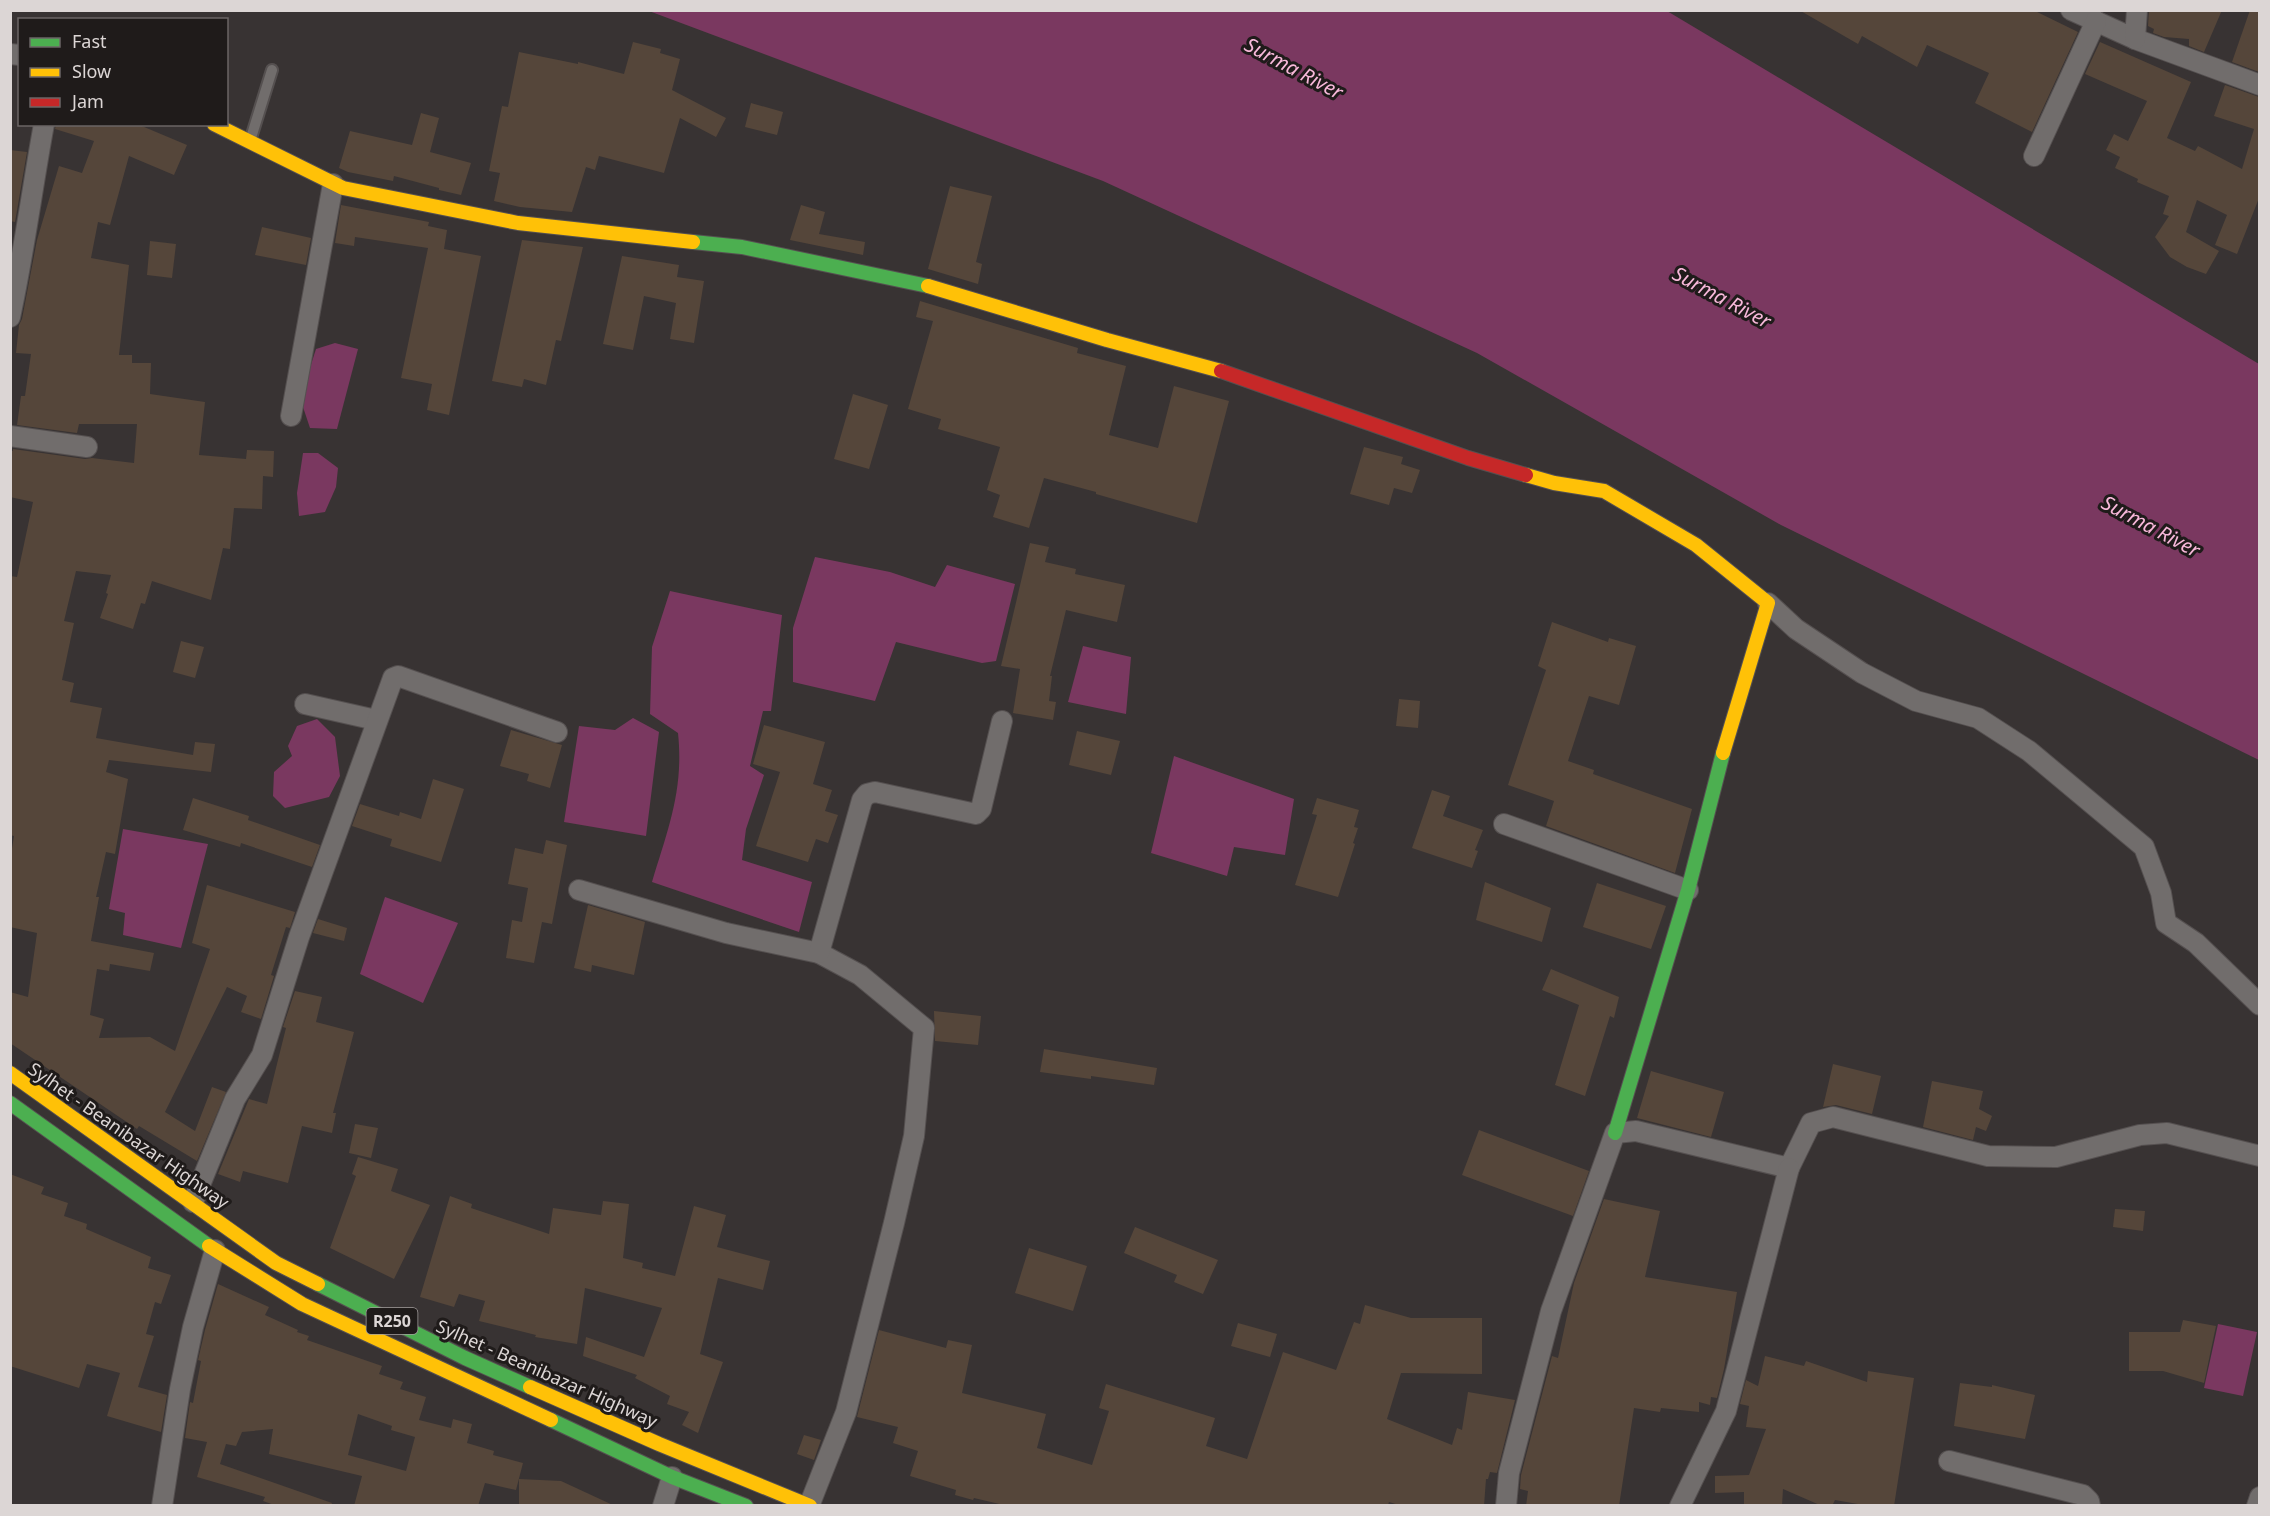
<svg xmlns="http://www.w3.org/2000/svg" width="2270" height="1516" font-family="'Noto Sans',sans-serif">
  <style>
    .water { fill: #7a3860 }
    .building { fill: #55463a; fill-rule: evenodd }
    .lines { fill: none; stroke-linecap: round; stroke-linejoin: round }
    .lane-casing { stroke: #555050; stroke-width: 14 }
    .street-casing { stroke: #555050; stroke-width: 22 }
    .fast-casing { stroke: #555050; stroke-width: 16 }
    .slow-casing { stroke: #555050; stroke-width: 16 }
    .jam-casing { stroke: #555050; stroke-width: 16 }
    .lane { stroke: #716d6c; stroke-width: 10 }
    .street { stroke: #716d6c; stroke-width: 20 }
    .fast { stroke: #4caf50; stroke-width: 14 }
    .slow { stroke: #ffc107; stroke-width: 14 }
    .jam { stroke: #c62828; stroke-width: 14 }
    .labels { text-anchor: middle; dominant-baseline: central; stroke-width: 6; stroke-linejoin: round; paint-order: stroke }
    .shield { fill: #1f1b1a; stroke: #a39e9d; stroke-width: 1.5 }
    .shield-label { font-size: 16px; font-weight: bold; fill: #dcd6d5 }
    .street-label { font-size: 18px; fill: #dcd6d5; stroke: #1f1b1a }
    .water-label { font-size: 20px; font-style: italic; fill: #f8b8da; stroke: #1f1b1a }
  </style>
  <rect width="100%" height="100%" fill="#383333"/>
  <g class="water">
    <polygon points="649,11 1667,11 2259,364 2259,760 1781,525 1477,353 1103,181"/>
    <polygon points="335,343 358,349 337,429 310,428 303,407 307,377 316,349"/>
    <polygon points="303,453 318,453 338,468 336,487 325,512 299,516 297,493"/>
    <polygon points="815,557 890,572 935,587 947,565 1015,584 996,661 982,663 896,642 875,701 793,682 793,628"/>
    <path d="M670,591l112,24 -11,96h-8l-13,55 14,9 -18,54 -4,31 70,22 -13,50 -147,-50c16,-53 32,-92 26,-149l-28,-19 2,-67z"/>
    <polygon points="1083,646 1131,657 1126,714 1068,702"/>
    <polygon points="633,718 659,732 646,836 564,822 579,726 615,730"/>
    <polygon points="317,719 335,737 340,776 329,797 285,808 273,796 274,772 292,756 288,746 297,726"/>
    <polygon points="1174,756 1294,799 1285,855 1234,847 1227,876 1151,853"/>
    <polygon points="123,829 208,844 181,948 123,935 125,913 109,909"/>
    <polygon points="385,897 458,923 423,1003 360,974"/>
    <polygon points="2218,1324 2257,1332 2243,1396 2204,1388"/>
  </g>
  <g class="building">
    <polygon points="1799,10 2033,10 2078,32 2032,132 1975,103 1989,73 1927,45 1917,67 1862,36 1858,44"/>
    <polygon points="2149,10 2222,10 2204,52 2189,46 2189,39 2164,37 2153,33 2154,29 2148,26"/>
    <polygon points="2250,10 2259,10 2259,72 2232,62"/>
    <polygon points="633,42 661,49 660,53 680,59 672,90 726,118 716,137 680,118 664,173 599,156 595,170 586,167 572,212 520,207 494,201 500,173 489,171 502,106 508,107 519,52 578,64 578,62 624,74"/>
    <polygon points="2100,42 2191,82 2167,138 2195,151 2198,146 2242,169 2254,129 2214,116 2225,85 2259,97 2259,198 2237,254 2215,245 2227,215 2197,200 2186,232 2219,251 2206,274 2187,267 2170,257 2155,237 2169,216 2163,214 2169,196 2137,182 2138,179 2115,168 2120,157 2106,150 2114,134 2128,141 2147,101 2085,74"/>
    <polygon points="751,103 783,112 777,135 745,127"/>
    <polygon points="421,113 439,118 430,152 471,163 461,195 439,190 439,188 394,176 393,181 348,172 339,168 350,131 412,145"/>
    <polygon points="56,124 137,124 187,145 174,175 129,156 110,225 98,222 91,258 129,265 119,355 132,355 132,363 151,363 150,394 205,402 199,455 246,459 247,450 274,451 273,477 263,476 262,509 234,508 230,549 223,548 211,600 152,581 145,604 141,603 133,629 100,618 108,594 106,593 111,575 76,571 64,621 74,623 62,680 74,683 70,702 102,708 96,738 193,755 195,742 215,744 211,772 109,760 106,772 128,779 115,854 106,852 96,897 99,897 91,941 154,953 150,971 110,964 109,971 97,969 90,1015 104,1019 99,1038 150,1037 175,1051 210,949 192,943 207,885 295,912 290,928 286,927 271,975 274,976 261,1019 241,1012 247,996 227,987 165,1112 195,1131 212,1087 226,1092 197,1161 139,1126 137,1129 10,1043 10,992 28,997 37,933 10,927 10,861 14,836 10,835 10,576 17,577 33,502 10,497 10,450 13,451 13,449 85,459 92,458 134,463 137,424 79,424 77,433 17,425 21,396 25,396 31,354 16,353 19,325 22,319 37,240 59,166 82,173 94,141 55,129"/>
    <polygon points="10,150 27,152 15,222 10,221"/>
    <polygon points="950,186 992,196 976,262 982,264 978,284 928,269"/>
    <polygon points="341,205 429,222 428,226 447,230 444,249 481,256 449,415 427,410 432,384 401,378 428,248 355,237 354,246 335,243"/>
    <polygon points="801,205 825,212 819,234 865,242 863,255 790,240"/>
    <polygon points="262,227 311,238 306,265 255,255"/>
    <polygon points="522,240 583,247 561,341 556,340 546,385 524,379 522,387 492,381"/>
    <polygon points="150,241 176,244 172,278 147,275"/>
    <polygon points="622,256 679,265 677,277 704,281 694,343 670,339 676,303 644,296 633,350 603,344"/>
    <polygon points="920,301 1078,348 1077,353 1126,366 1109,435 1158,448 1174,386 1229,401 1197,523 1096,494 1096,492 1044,478 1029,528 993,517 1000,495 987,490 1000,447 938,429 941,419 908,409 933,321 916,317"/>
    <polygon points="853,394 888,405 869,469 834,459"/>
    <polygon points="1364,447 1403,457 1401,464 1420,470 1412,493 1394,488 1389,505 1350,494"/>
    <polygon points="1030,543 1049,547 1045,562 1076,569 1075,574 1125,585 1117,622 1066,610 1050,676 1052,676 1049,701 1056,702 1053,720 1013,713 1020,669 1001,666"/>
    <polygon points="1552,622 1608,642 1609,638 1636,646 1619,705 1589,696 1568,761 1594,770 1593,774 1692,809 1675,873 1546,826 1554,801 1508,785 1546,670 1538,666"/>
    <polygon points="181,641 204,647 195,678 173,672"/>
    <polygon points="1399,699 1420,701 1418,728 1396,726"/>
    <polygon points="764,725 825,742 813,784 832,790 825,811 838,815 828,843 816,839 808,862 756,846 780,772 753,764"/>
    <polygon points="511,730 562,745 550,788 527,781 529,774 500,766"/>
    <polygon points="1077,731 1120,741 1111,775 1069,765"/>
    <polygon points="433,779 464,789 441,862 390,846 392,839 352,826 360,804 399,816 400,812 421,819"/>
    <polygon points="1432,790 1450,796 1443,816 1483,830 1475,850 1478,851 1472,868 1412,848"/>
    <polygon points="193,798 249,816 248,820 320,845 312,867 241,843 240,847 183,830"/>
    <polygon points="1317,798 1359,810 1354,827 1358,828 1353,843 1355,844 1338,897 1295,885 1317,815 1312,814"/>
    <polygon points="546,840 567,845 552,924 542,922 534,963 506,958 512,920 522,922 528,888 508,884 515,848 543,854"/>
    <polygon points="1485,882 1551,908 1542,942 1476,920"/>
    <polygon points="1597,883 1666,906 1651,949 1583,927"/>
    <polygon points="588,905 645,922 634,975 592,965 591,972 574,968"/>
    <polygon points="318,919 347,928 344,941 313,933"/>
    <polygon points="1551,969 1619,997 1614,1018 1610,1016 1585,1096 1555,1085 1579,1005 1542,990"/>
    <polygon points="295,991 322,997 316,1022 354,1032 333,1113 336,1113 332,1133 302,1126 288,1183 243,1171 240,1182 218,1174 249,1099 267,1104 286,1028 283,1027"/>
    <polygon points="934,1011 981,1016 978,1045 935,1041"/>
    <polygon points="1044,1049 1157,1068 1154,1085 1091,1076 1091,1079 1040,1072"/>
    <polygon points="1833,1064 1881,1076 1872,1114 1836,1105 1823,1107"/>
    <polygon points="1651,1071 1724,1092 1711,1137 1637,1118"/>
    <polygon points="1932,1081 1983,1091 1979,1109 1992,1116 1986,1131 1976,1127 1973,1140 1923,1127"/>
    <polygon points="355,1124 378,1128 371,1158 349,1153"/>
    <polygon points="1479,1130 1589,1171 1573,1216 1462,1175"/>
    <polygon points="358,1157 398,1169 391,1191 430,1205 394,1279 330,1248 356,1176 352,1174"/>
    <polygon points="10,1174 44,1187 41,1194 68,1203 64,1216 87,1224 86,1229 151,1257 148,1268 171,1275 161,1304 155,1302 146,1334 154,1336 138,1387 167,1395 161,1432 107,1416 120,1373 87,1364 79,1388 10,1366"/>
    <polygon points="450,1196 472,1204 471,1208 549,1234 553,1208 601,1215 603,1201 629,1204 623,1258 643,1263 642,1268 675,1276 694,1206 726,1215 717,1247 770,1261 763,1290 718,1278 700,1354 723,1362 698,1433 682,1425 689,1412 667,1404 670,1396 635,1378 637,1375 583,1356 586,1337 644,1357 662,1308 585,1288 577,1344 535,1337 536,1335 479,1321 485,1301 459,1294 454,1307 420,1297"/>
    <polygon points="1604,1199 1660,1211 1645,1277 1737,1292 1724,1369 1717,1398 1711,1397 1710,1405 1699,1402 1699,1412 1661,1408 1660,1412 1634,1408 1619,1506 1526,1506 1528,1491 1520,1489 1521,1475 1552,1356 1558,1358 1574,1283"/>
    <polygon points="2115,1209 2145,1211 2143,1231 2113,1227"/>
    <polygon points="1135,1227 1218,1260 1203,1294 1174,1282 1177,1275 1124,1253"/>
    <polygon points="1029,1248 1087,1266 1073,1311 1015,1293"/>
    <path d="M218,1284l51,23 -4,8 33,15 -1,2 12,4 -2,4 75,26 -3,8 24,8 -3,7 26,8 -7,23 32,8 2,-9 19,5 -5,19 27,8 -1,4 30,8 -7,27 -31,-7 -7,23h-124l8,-30 -93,-22 4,-25 -31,3 -6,14 -10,-2 -6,20 112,39 -1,3h-54l-14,-5 2,-4 -68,-20 10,-35 -22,-4 5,-36 3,1 8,-42 -3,-1 7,-30zM358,1414l34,12 -1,4 24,7 -9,34 -58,-16z"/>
    <polygon points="1365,1305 1411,1318 1482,1318 1482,1374 1401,1373 1387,1419 1452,1445 1457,1428 1462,1430 1468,1392 1515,1400 1497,1473 1490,1472 1488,1479 1486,1479 1484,1506 1402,1506 1389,1502 1388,1505 1008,1506 974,1498 973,1500 955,1495 956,1490 910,1476 918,1451 893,1443 898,1427 857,1417 879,1330 946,1348 948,1340 972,1345 962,1393 1046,1414 1037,1448 1092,1465 1109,1411 1099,1408 1106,1384 1215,1418 1206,1446 1247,1459 1283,1352 1336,1370 1354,1322 1360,1324"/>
    <polygon points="2183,1320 2216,1326 2204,1383 2163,1371 2129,1371 2129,1332 2180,1332"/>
    <polygon points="1238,1323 1277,1334 1270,1357 1231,1346"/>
    <polygon points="1765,1356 1804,1366 1806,1361 1867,1382 1868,1371 1914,1378 1894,1506 1869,1506 1835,1500 1832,1506 1822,1506 1783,1489 1782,1506 1744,1506 1744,1492 1715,1493 1715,1476 1749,1475 1766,1429 1746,1427 1749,1406 1740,1404 1746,1380 1758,1386"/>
    <polygon points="1960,1383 1992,1387 1992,1385 2035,1395 2025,1439 1954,1426"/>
    <polygon points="804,1435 821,1440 814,1460 797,1454"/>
    <polygon points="519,1479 561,1481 615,1506 519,1506"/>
  </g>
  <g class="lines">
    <defs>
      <polyline id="lane" points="250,141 272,70"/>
      <g id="street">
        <polyline points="2071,10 2135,39 2260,85"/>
        <polyline points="2135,39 2137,10"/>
        <polyline points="10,54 20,55"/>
        <polyline points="2034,156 2096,21"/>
        <path d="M10,317c14,-64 22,-128 34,-193"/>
        <polyline points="291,416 333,184"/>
        <polyline points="10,436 87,447"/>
        <polyline points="1768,603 1796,629 1862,673 1916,701 1978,718 2029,751 2144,847 2161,893 2166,923 2196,943 2260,1005"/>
        <polyline points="305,704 376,720"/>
        <polyline points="1504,824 1688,890"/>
        <polyline points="579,890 726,933 819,953 860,975 924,1028 914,1136 894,1223 846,1412 809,1506"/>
        <polyline points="819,953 862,800 867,794 875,792 976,814 981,809 1002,721"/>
        <polyline points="193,1202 235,1099 262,1055 299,937 393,678 398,676 557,732"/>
        <polyline points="1949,1461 2083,1495 2089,1501 2090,1506"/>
        <polyline points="162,1506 180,1389 193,1327 215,1250"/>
        <polyline points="663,1506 672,1477"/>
        <polyline points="1506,1506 1509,1473 1551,1311 1615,1133 1636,1131 1789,1168 1811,1123 1833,1117 1988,1156 2056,1157 2140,1135 2167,1133 2260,1156"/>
        <polyline points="1680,1506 1726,1411 1789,1168"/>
        <polyline points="2257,1506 2260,1497"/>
      </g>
      <g id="fast">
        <polyline points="693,242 742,247 928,286"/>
        <polyline points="10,1103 209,1246"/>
        <polyline points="1615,1133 1688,890 1723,753"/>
        <polyline points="318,1284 465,1358 530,1387"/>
        <polyline points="551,1420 672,1477 746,1506"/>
      </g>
      <g id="slow">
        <polyline points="214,124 343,188 518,223 693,242"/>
        <polyline points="928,286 1107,340 1221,371"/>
        <polyline points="1526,475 1554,483 1604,491 1696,545 1768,603 1723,753"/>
        <polyline points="10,1073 276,1263 318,1284"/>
        <polyline points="209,1246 302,1304 551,1420"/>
        <polyline points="530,1387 659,1444 810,1506"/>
      </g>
      <polyline id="jam" points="1221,371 1468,458 1526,475"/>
    </defs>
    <use href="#lane" class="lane-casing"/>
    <use href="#street" class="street-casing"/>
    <use href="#fast" class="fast-casing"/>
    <use href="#slow" class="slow-casing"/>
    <use href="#jam" class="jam-casing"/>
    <use href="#lane" class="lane"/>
    <use href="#street" class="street"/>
    <use href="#fast" class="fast"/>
    <use href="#slow" class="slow"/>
    <use href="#jam" class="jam"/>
  </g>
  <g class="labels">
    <rect class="shield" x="366.5" y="1308" width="51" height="26" rx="4.5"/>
    <g class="shield-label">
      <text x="392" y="1321">R250</text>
    </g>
    <g class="street-label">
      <text transform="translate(129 1135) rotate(35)">Sylhet - Beanibazar Highway</text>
      <text transform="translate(547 1373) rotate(24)">Sylhet - Beanibazar Highway</text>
    </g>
    <g class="water-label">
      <text transform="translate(1294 68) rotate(28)">Surma River</text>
      <text transform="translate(1722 297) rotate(28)">Surma River</text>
      <text transform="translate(2151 526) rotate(28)">Surma River</text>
    </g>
  </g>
  <rect width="2270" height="1516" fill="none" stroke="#dcd6d5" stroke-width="24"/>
  <rect x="18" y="18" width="210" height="108" fill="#1f1b1a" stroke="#6b6665" stroke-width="1.5"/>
  <rect x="30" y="38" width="30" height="9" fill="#4caf50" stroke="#6b6665" stroke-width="1.5"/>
  <text x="72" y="48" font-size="18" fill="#dcd6d5">Fast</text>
  <rect x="30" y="68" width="30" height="9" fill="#ffc107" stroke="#6b6665" stroke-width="1.5"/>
  <text x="72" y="78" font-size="18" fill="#dcd6d5">Slow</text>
  <rect x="30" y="98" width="30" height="9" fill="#c62828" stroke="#6b6665" stroke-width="1.5"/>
  <text x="72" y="108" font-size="18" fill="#dcd6d5">Jam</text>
</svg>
